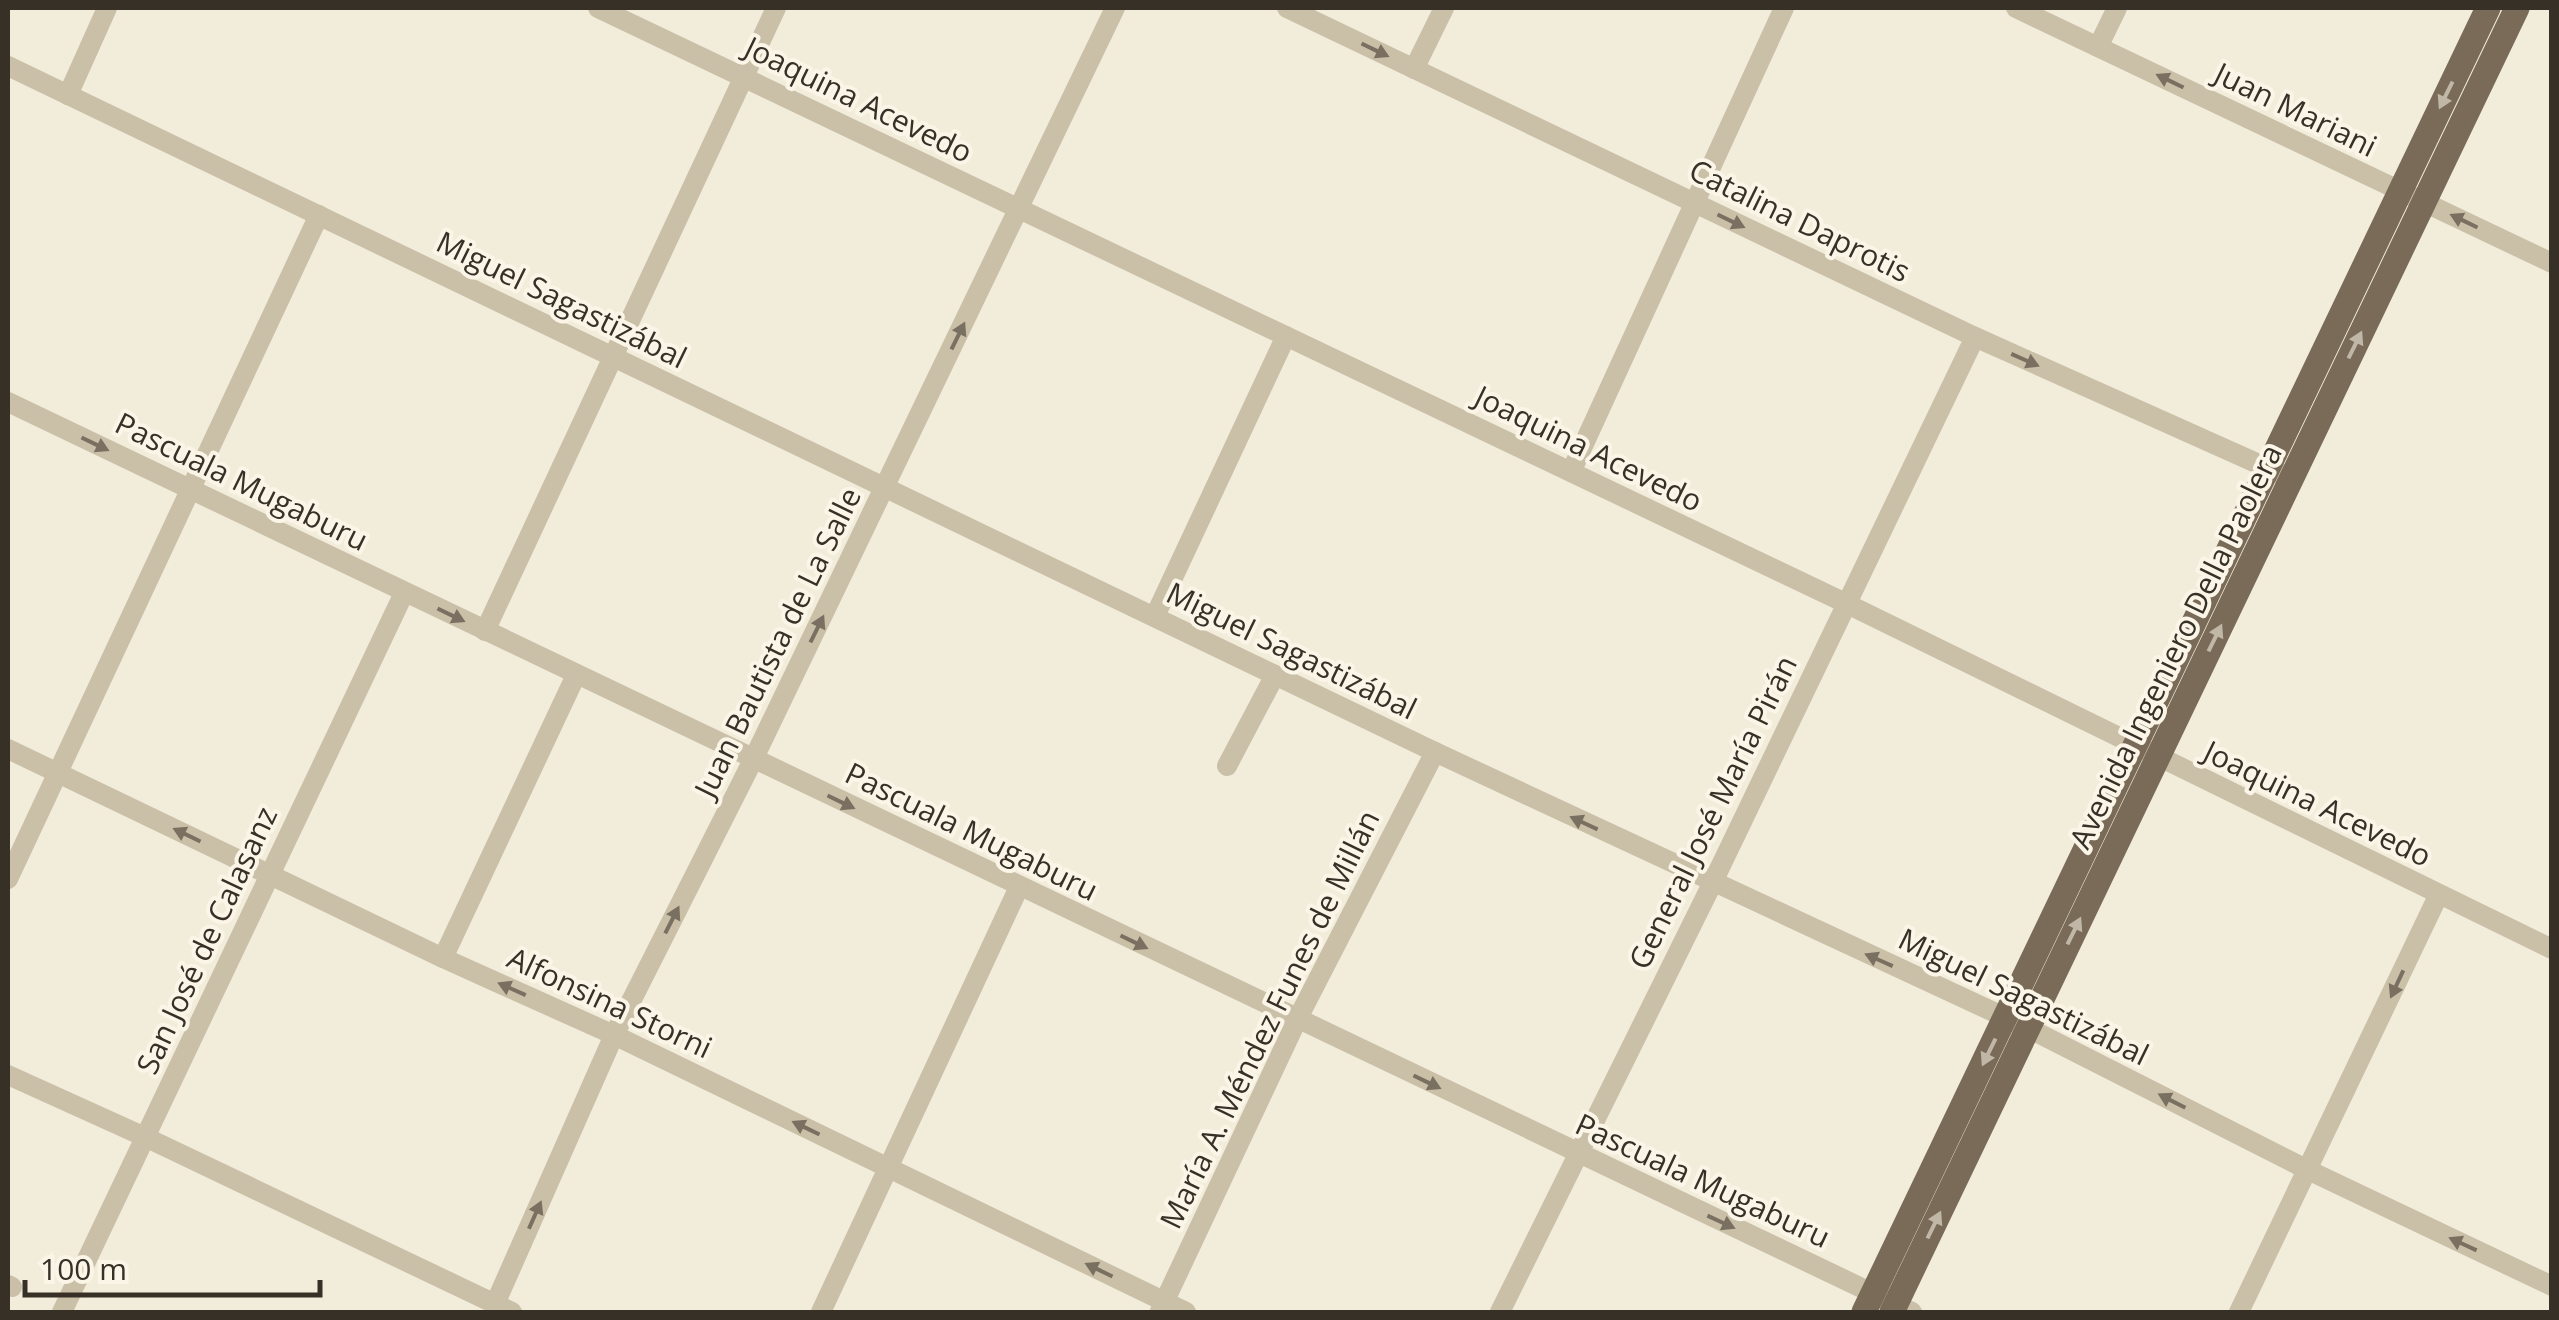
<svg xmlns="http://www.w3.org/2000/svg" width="2559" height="1320" font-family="'Open Sans',sans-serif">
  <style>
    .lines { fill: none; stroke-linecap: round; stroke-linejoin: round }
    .minor { stroke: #cabfa7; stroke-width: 20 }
    .major { stroke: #796b58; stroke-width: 25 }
    .oneway { fill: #797061 }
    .oneway2 { fill: #c0b7a7 }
    .labels { text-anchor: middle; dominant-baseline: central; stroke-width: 8; stroke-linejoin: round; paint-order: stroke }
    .street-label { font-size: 30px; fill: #363027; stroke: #faf5e7 }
  </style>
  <rect width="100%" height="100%" fill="#f2ecdb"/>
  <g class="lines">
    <g class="minor">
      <polyline points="598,8 1837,599 2552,949"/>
      <polyline points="1287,8 1975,337 2281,474"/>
      <polyline points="2016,8 2552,263"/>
      <polyline points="2098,47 2117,8"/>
      <polyline points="8,66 1435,752 2028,1028 2308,1170 2552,1286"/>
      <polyline points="1414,69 1444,8"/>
      <polyline points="68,95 107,8"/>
      <polyline points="8,402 1912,1312"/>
      <polyline points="1571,472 1784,8"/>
      <polyline points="1155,616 1286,336"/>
      <polyline points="485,631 776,8"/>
      <polyline points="8,749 443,958 614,1035 1186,1312"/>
      <polyline points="1227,766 1275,675"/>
      <polyline points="8,879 319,215"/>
      <polyline points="443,958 576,675"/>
      <polyline points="8,1075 145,1137 512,1312"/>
      <polyline points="8,1285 12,1287"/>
      <polyline points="495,1304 614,1035 753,760 1115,8"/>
      <polyline points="1160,1311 1297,1020 1435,752"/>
      <polyline points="62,1312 404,593"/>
      <polyline points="821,1312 1019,887"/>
      <polyline points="1500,1312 1712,884 1975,337"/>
      <polyline points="2239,1312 2438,896"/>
    </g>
    <g class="major">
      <polyline points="1864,1312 2488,8"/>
      <polyline points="1892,1312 2517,8"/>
    </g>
  </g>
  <defs><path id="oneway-solid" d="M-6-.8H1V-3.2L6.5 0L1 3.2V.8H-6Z" transform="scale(2.5)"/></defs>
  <g class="oneway">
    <use href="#oneway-solid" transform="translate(1375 50) rotate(26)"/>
    <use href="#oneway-solid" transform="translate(2170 81) rotate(-154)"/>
    <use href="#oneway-solid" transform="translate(1731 221) rotate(26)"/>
    <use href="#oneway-solid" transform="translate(2464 221) rotate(-154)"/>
    <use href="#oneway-solid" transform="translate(958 336) rotate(-64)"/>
    <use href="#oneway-solid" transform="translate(2025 360) rotate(24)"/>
    <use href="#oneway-solid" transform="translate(95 444) rotate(26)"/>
    <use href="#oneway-solid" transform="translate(451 615) rotate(26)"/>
    <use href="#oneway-solid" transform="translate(817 629) rotate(-64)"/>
    <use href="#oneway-solid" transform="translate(841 802) rotate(26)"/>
    <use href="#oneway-solid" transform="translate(1584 823) rotate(-155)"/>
    <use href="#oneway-solid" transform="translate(187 835) rotate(-154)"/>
    <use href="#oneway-solid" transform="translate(672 920) rotate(-63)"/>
    <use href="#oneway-solid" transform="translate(1134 942) rotate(26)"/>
    <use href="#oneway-solid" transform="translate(1879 960) rotate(-156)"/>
    <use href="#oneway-solid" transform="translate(2397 984) rotate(115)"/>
    <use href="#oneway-solid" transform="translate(512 989) rotate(-156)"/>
    <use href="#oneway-solid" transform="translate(1427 1082) rotate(26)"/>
    <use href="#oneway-solid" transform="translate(2172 1101) rotate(-153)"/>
    <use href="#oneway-solid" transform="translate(806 1128) rotate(-154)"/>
    <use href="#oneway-solid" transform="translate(535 1215) rotate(-66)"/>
    <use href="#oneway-solid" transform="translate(1721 1222) rotate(25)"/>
    <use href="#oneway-solid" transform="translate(2463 1244) rotate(-155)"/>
    <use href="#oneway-solid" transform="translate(1099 1270) rotate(-154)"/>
  </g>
  <g class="oneway2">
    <use href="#oneway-solid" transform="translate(2446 95) rotate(116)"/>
    <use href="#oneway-solid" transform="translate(2355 345) rotate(-64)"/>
    <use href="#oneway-solid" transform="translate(2215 638) rotate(-64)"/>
    <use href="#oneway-solid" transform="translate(2074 931) rotate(-64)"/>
    <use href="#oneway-solid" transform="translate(1989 1052) rotate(116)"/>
    <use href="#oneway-solid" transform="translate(1934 1225) rotate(-64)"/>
  </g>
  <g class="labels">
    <g class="street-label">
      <text transform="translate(859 99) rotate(26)">Joaquina Acevedo</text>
      <text transform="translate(2296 109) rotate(26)">Juan Mariani</text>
      <text transform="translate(1800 220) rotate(26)">Catalina Daprotis</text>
      <text transform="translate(562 299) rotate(26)">Miguel Sagastizábal</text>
      <text transform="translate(1589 448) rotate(26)">Joaquina Acevedo</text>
      <text transform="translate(242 481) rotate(26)">Pascuala Mugaburu</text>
      <text transform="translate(777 642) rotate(-64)">Juan Bautista de La Salle</text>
      <text transform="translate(2175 646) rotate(-64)">Avenida Ingeniero Della Paolera</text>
      <text transform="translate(1292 650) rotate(26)">Miguel Sagastizábal</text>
      <text transform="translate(2318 803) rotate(26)">Joaquina Acevedo</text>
      <text transform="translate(1712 812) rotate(-64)">General José María Pirán</text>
      <text transform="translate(972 831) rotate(26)">Pascuala Mugaburu</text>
      <text transform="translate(206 940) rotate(-65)">San José de Calasanz</text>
      <text transform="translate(2024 996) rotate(26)">Miguel Sagastizábal</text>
      <text transform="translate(610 1002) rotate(25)">Alfonsina Storni</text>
      <text transform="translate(1269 1019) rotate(-64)">María A. Méndez Funes de Millán</text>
      <text transform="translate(1703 1180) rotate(25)">Pascuala Mugaburu</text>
    </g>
  </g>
  <rect width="2559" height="1320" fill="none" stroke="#363027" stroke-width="20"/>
  <path d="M25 1280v15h295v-15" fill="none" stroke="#363027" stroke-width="5"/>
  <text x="40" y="1280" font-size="30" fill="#363027" stroke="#faf5e7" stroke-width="8" paint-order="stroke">100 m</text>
</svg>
